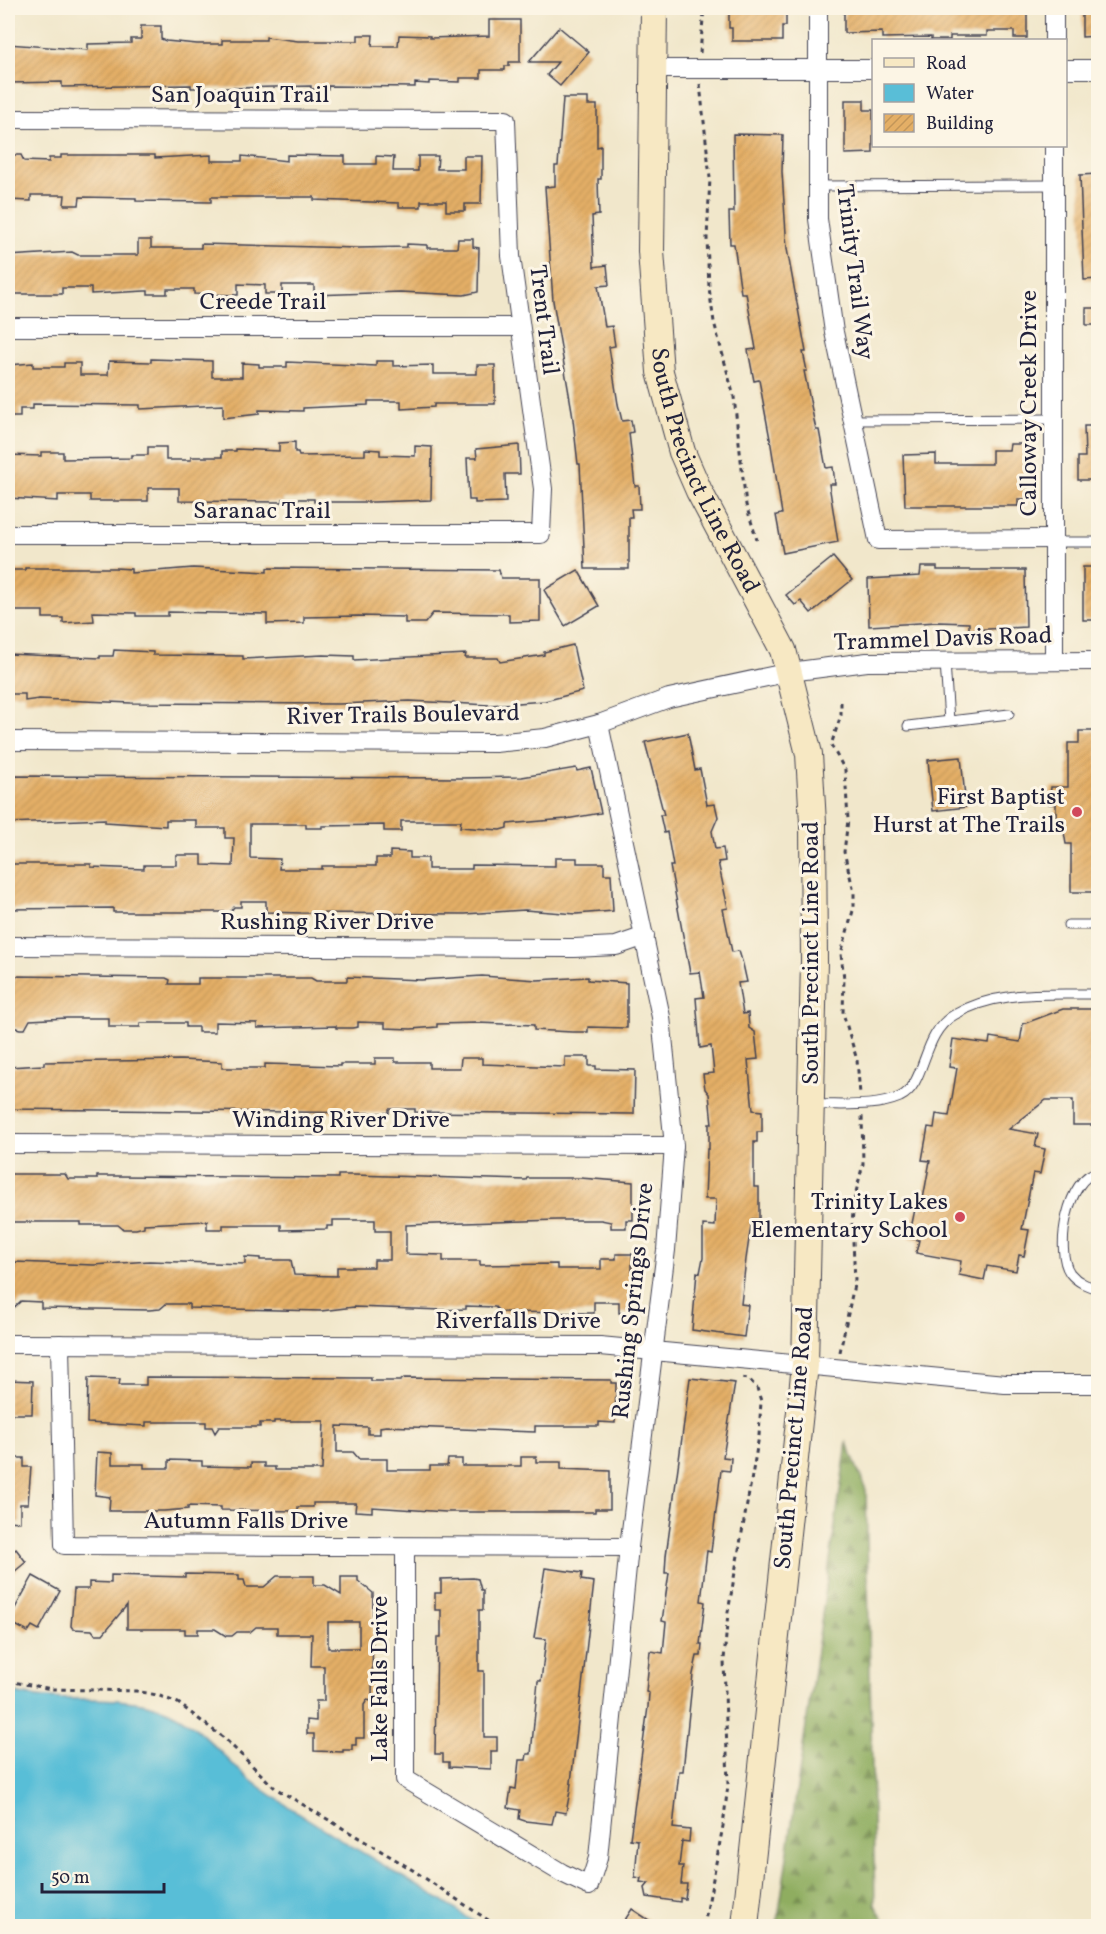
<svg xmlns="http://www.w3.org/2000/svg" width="1106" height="1934" font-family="Vollkorn,serif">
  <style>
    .forest { fill: url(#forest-firs); stroke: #58684e; stroke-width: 1.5 }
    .water { fill: #59bed7; stroke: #3e7089; stroke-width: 1.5 }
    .building { fill: url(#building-hatch); fill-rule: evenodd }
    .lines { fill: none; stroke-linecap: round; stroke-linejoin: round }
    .lane-casing { stroke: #414051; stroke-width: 11 }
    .street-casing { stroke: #414051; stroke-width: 20 }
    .secondary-casing { stroke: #414051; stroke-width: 28 }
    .path { stroke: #414051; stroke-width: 3; stroke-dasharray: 4.5 4.5; stroke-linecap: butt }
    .lane { stroke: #fff; stroke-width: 9 }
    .street { stroke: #fff; stroke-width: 18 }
    .secondary { stroke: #f7e8c3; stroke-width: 26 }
    .poi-dot { fill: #d1495b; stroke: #fcf5e5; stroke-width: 2 }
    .labels { text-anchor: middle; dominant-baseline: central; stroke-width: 6; stroke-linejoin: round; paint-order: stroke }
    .street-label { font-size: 24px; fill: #22223b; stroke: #fcf5e5 }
    .poi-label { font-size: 24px; fill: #22223b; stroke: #fcf5e5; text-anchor: end }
  </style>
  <defs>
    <pattern id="forest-firs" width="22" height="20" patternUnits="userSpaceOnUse" patternTransform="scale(1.5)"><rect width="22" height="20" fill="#8fad60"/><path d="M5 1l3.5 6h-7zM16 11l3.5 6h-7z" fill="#748c50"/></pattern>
    <pattern id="building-hatch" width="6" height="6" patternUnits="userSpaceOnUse" patternTransform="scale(1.5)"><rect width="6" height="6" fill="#e4af66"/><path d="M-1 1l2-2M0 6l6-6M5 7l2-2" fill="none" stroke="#c39659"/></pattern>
  </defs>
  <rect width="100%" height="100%" fill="#fcf5e5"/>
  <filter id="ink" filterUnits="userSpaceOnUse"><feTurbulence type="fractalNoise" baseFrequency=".0167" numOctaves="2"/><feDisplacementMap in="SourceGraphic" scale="12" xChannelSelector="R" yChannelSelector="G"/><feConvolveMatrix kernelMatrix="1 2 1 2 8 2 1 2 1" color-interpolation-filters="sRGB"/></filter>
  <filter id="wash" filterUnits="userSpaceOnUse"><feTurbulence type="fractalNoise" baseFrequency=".008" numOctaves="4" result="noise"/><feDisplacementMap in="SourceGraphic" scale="24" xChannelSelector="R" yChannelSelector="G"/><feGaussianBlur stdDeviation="1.35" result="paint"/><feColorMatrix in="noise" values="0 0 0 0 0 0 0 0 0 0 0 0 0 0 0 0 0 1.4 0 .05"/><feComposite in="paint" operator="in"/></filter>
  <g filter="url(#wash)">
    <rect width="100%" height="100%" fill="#f1e7cb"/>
    <polygon class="forest" points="847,1443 866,1490 875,1905 887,1926 777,1926"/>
    <path class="water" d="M8,1691c47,15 107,1 153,17 39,13 63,54 96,77 72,52 151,91 223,141h-472z"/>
    <g id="blocks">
      <g class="building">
        <polygon points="732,8 786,8 786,26 782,26 782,41 732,41 732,28 729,28 729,13 732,13"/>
        <polygon points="844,8 1027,8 1027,38 1014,38 1014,31 987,31 987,36 950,36 950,40 931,40 931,37 882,38 882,32 844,33"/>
        <polygon points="1082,8 1098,8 1098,36 1082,37"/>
        <polygon points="489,20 520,20 520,62 509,62 509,66 505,66 505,70 481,70 481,78 460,78 460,82 429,81 429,84 415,83 415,87 328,86 328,89 311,89 311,86 238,88 191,88 191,85 62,87 62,82 8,83 8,44 88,50 88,44 131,43 131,39 141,39 141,26 161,26 161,39 166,41 197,44 222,44 222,40 266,40 266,37 298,41 358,41 358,35 373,35 372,46 398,46 399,35 430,36 430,38 489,36"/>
        <polygon points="559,27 589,52 560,86 547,75 558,62 529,62"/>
        <polygon points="563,98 588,98 588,105 597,105 597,147 601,146 601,179 598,179 599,215 592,216 594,267 607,265 609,285 598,286 605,327 612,326 615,346 609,347 618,404 622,421 631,420 633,432 629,433 635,486 639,486 640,509 631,509 632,517 629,517 629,569 585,569 580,464 578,464 572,411 553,301 545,187 555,186 555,166 558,166"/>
        <polygon points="845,100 864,100 864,110 873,110 873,153 845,154"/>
        <polygon points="733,134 783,135 782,172 787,249 806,352 803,352 807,371 804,371 816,430 819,430 826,468 833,467 835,484 829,484 838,542 783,553 776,515 782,514 770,439 759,380 754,381 748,350 756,349 746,293 741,293 734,244 730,244 729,212 734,212"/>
        <polygon points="8,155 21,155 24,161 49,162 49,158 61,158 61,155 155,155 155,158 211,155 211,161 242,161 242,156 287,161 287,155 345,156 345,164 376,164 376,156 394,157 393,171 418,171 418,156 438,156 437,169 464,169 464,156 482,156 481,204 465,204 465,211 446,211 446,201 421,201 421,207 399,207 399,203 314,200 314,197 211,197 211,202 136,201 136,198 80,197 79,205 64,205 65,195 31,195 31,201 8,200"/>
        <polygon points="1098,174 1098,279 1084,280 1080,175"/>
        <polygon points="458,239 473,239 473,247 479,248 478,292 464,295 400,292 314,295 314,285 282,285 282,294 265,294 265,285 238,284 238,295 194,294 194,289 167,289 167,294 148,294 148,291 145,291 91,294 91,288 62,288 62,294 8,294 8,256 72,252 78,255 138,255 138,240 151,240 151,248 201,248 201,244 358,248 407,247 407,244 427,245 427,248 457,248"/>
        <rect x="1086" y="308" width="12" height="17"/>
        <polygon points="151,359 212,361 212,377 242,377 242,363 259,364 259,367 287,367 287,362 376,366 376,361 393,361 393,366 433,365 433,374 477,374 477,365 495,365 495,404 434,404 434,407 401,409 401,401 368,401 368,405 303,408 303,411 259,410 259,414 223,418 223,405 140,409 140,405 33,404 33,409 20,409 20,417 8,417 8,365 33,363 33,367 64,367 64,363 80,363 80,375 108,375 109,361 151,362"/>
        <polygon points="1084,426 1098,426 1098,480 1078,480 1078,457 1085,457"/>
        <polygon points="295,442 295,452 298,452 299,456 365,455 365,449 380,450 380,455 415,456 415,446 432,447 431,500 374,502 314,502 314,499 283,499 283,502 179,501 179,488 148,488 148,501 90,501 90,495 58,495 58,501 8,498 8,455 41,456 41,452 63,452 63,459 131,458 131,455 148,455 148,447 166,447 166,460 191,460 191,457 222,457 222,451 236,451 236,449 279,451 279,443"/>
        <polygon points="1010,444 1029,444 1028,499 1018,499 1018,506 905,506 903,455 936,454 936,464 992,464 992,450 1009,450"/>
        <polygon points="519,445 520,474 505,474 506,502 475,503 475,500 469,500 467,458 477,458 476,449"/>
        <polygon points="833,557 852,580 811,613 801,601 795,605 786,595"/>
        <polygon points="921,567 937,567 937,570 1025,570 1026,627 969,630 969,623 937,622 869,626 868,579 920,576"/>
        <rect x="1083" y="567" width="15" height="53"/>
        <polygon points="25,568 115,568 131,569 131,573 193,568 267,572 267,568 499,570 501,578 540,578 540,621 509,622 509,614 433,613 425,623 405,623 405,617 359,616 304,617 304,623 267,624 267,614 168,612 168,616 136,616 136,613 93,612 94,621 63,623 63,618 43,618 43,611 8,611 8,570 25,570"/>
        <polygon points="578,570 599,606 565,626 544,590"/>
        <polygon points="573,645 583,691 545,701 490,705 410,701 339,704 131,703 39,699 25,701 25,694 8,694 8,654 100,658 100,656 113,656 114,650 153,652 153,655 243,656 243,659 323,655 354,656 354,660 466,654 465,658 498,658 500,662 544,655 544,652"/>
        <polygon points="1079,731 1098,731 1098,892 1071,892 1071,844 1066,844 1062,820 1056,820 1056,804 1049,804 1051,787 1068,787 1068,743 1079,743"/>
        <polygon points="688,733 695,770 700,769 707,805 715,804 718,817 712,831 715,849 723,848 725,861 718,862 728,908 723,909 732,952 739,951 743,964 747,982 738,983 743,1014 748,1013 749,1028 755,1032 758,1059 748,1060 753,1110 762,1111 762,1132 757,1132 757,1142 754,1142 754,1187 759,1187 759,1219 752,1219 746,1259 741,1304 748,1305 744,1337 692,1330 697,1272 700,1273 703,1258 703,1225 715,1226 716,1199 705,1199 707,1149 709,1149 709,1124 712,1124 709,1094 705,1089 703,1074 714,1073 711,1046 700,1048 696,998 704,997 700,972 690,973 670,866 673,866 672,860 667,832 664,833 660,815 664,815 645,742"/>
        <polygon points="961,757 966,807 933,811 928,760"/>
        <polygon points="576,768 577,771 591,768 601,813 566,819 507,824 507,828 500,830 460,827 461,821 401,821 401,831 384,831 384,825 322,826 322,828 306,828 306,824 250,824 250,858 280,859 279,869 322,869 322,866 376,866 376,858 390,858 390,851 410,852 410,858 428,858 428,869 472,869 472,865 555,866 555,858 577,858 577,863 604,863 604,874 611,874 613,911 576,914 525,910 465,914 301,913 266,912 266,901 241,901 241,907 234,907 230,912 113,912 113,908 8,909 8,864 91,864 91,867 144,869 144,865 176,865 176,855 202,855 202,865 233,866 234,838 225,838 225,828 196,828 196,820 166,820 166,826 105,822 105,819 8,823 8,776 463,778 522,777"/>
        <polygon points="14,976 166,978 170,980 169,984 198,984 198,978 311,978 316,981 347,981 347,977 421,980 482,976 537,980 588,977 588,980 627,983 627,1028 588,1027 588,1032 572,1032 534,1030 534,1025 477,1023 437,1024 437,1027 411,1029 385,1028 385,1023 358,1022 358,1027 352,1028 336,1028 336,1026 257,1028 257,1023 215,1022 215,1032 198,1032 198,1027 186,1027 186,1023 140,1023 140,1027 109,1027 109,1018 67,1018 30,1020 25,1029 20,1029 8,1026 8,987 13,987"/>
        <polygon points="1063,1009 1098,1009 1098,1125 1073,1125 1073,1100 1046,1100 1009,1129 1038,1134 1035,1147 1045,1149 1040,1174 1033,1173 1022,1229 1029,1230 1024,1256 1019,1255 1016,1271 987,1266 984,1280 959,1275 961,1261 916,1253 919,1240 909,1238 915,1209 921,1210 930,1161 922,1160 928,1127 934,1128 936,1114 949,1116 957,1068 949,1067 953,1039 989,1044 990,1037 1020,1042 1023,1024"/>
        <polygon points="565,1057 589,1057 589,1066 596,1066 596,1069 635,1070 634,1114 415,1112 415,1109 389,1109 389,1113 375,1113 8,1109 8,1067 44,1065 44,1062 181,1060 222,1062 222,1068 265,1068 265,1064 340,1066 340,1064 375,1064 375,1058 395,1058 395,1062 429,1062 429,1068 460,1068 461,1058 482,1058 482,1064 565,1067"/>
        <polygon points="9,1174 65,1174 68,1179 97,1179 97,1176 117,1176 338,1178 338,1175 354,1175 526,1180 527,1178 580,1178 633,1182 633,1220 626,1220 626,1228 611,1228 611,1222 601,1220 557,1220 406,1225 406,1254 443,1255 443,1261 480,1261 480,1265 557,1264 557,1269 601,1269 601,1259 616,1259 616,1254 632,1254 632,1313 619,1313 619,1302 594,1302 594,1313 578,1313 500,1312 495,1307 466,1306 466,1309 443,1310 354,1307 321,1311 189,1308 189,1304 166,1304 160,1309 149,1310 41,1308 41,1302 21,1301 8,1313 8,1266 14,1266 15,1262 94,1265 149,1261 245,1264 245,1257 260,1258 260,1260 291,1260 294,1275 337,1276 337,1267 374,1267 374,1260 390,1260 390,1231 375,1231 375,1220 333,1220 333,1226 327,1226 327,1229 281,1230 281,1225 223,1225 223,1229 207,1229 207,1221 144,1224 144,1227 136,1229 123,1229 118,1225 81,1225 81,1222 10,1222"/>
        <polygon points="146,1377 371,1378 371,1381 400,1381 404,1378 611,1380 611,1383 616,1383 615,1423 599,1422 599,1426 535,1426 535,1432 386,1426 380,1427 380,1434 368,1434 368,1427 337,1426 337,1452 353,1452 359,1459 387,1459 387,1470 430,1470 430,1466 447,1466 448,1459 462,1459 462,1466 521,1466 521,1457 536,1457 536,1462 561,1462 561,1469 610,1471 610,1509 595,1509 595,1512 446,1512 372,1507 372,1512 355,1511 356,1503 313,1503 313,1507 298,1507 298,1511 221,1510 221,1507 188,1506 188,1509 164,1511 109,1511 110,1497 95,1495 97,1452 112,1453 112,1464 144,1464 144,1468 169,1468 169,1460 202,1461 202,1466 251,1467 251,1463 264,1463 264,1467 275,1467 275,1470 322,1470 324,1421 274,1421 274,1423 260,1423 260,1427 219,1427 215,1433 212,1427 206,1427 206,1422 146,1422 146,1426 87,1423 88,1378 120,1379 119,1385 146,1385"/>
        <polygon points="690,1378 735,1383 723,1457 731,1458 730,1471 721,1470 711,1552 707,1551 701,1601 705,1602 700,1644 702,1644 701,1656 697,1656 693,1674 683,1771 679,1771 673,1828 690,1830 689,1842 682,1841 679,1866 683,1866 681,1884 687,1884 685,1899 680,1898 680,1902 647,1897 645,1888 649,1883 640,1882 641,1878 635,1877 638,1840 630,1839 648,1707 649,1693 646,1692 650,1651 663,1653 666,1622 662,1621 669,1573 665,1573 666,1556"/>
        <polygon points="8,1380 33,1381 32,1414 8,1414"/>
        <polygon points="8,1458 24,1458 24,1467 31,1467 28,1504 20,1504 20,1522 8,1521"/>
        <polygon points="16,1549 26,1562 8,1577 8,1556"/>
        <polygon points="545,1568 582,1573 581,1580 594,1582 570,1791 566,1813 555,1811 552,1824 525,1821 519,1819 520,1810 508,1808 511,1788 516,1789 519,1760 526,1760 527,1754 531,1754 538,1681 541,1681 546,1639 534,1638"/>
        <path d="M185,1574l54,1v5h5l2,7h18l13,-11h37v9h11l16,10v-18h17v4l15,12 -1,108 -5,-1 -3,5v33h-8v7h-4v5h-9v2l-29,-1v-17h-7v-14l9,1v-20h8v-35h-13l1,-32h-35v-7h-21l-6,5h-13l-5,4h-6l-11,-7h-17v5h-13v-5h-58v-24l-24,29h-8l-3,-4 -19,-1 -2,-3 3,-37h15v-7l22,1v-8l74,2zM328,1622h31v26h-31z"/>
        <polygon points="33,1576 60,1591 39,1630 32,1626 28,1632 8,1621"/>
        <polygon points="473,1578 478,1579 481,1590 483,1590 483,1610 479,1610 479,1671 484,1671 484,1737 497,1737 497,1751 491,1751 491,1769 449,1767 449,1762 443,1762 443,1754 435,1754 437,1637 441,1637 441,1610 435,1610 435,1593 441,1593 441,1579"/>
        <polygon points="632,1909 658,1926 621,1926"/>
      </g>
    </g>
  </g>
  <g filter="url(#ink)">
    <use href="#blocks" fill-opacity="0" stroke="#414051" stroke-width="1.5"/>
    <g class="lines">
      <defs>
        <g id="lane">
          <polyline points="817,186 1054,185"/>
          <polyline points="852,420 1054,419"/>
          <polyline points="1054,542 1098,542"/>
          <polyline points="945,662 949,721"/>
          <polyline points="908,726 1009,714"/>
          <polyline points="1068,925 1098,925"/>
          <path d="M813,1105c28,-1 61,3 87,-8 27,-13 21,-63 54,-82 43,-26 97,-20 144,-21"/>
          <path d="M1098,1172c-30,4 -44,79 -28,101 8,10 18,13 28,16"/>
        </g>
        <g id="street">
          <polyline points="818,8 818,219 834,332 878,540 1054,539"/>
          <polyline points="1054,8 1054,40"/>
          <polyline points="654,69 874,69"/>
          <polyline points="1066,69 1098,69"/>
          <polyline points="8,119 506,120 511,256 543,489 541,534 8,534"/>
          <polyline points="1054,146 1054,661"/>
          <polyline points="8,327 519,327"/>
          <polyline points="8,741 495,743 545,738 599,724 669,698 790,672 867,662 1098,661"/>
          <polyline points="8,946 574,948 616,946 645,936"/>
          <polyline points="8,1144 674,1146"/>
          <polyline points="8,1344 600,1346 1005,1384 1098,1384"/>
          <polyline points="60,1344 64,1545 629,1547"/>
          <polyline points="405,1547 405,1779 562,1873 589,1886 598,1858 629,1547 666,1250 674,1146 661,1017 599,724"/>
        </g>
        <g id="secondary">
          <path id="s1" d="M654,8l-3,243 9,121 22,80 17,39 84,159 26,104 4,69 1,138 -9,404 -60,561"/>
        </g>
      </defs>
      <use href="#lane" class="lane-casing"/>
      <use href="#street" class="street-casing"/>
      <use href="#secondary" class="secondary-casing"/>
      <g class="path">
        <polyline points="700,53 704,8"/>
        <polyline points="700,84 710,178 707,238 709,288 714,322 734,397 746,505 757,540"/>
        <polyline points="841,702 841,715 831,745 845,770 848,820 844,852 854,892 854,907 841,954 844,978 843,1013 857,1060 860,1094"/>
        <polyline points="840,1352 855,1280 852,1222 855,1196 863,1164 862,1115"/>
        <polyline points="8,1681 52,1689 136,1691 157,1695 178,1703 225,1739 275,1788 408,1867 497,1926"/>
        <polyline points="704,1926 723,1826 728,1785 724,1660 728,1612 759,1436 761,1401 757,1388 749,1379 740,1378"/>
      </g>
      <use href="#lane" class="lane"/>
      <use href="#street" class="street"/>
      <use href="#secondary" class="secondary"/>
    </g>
  </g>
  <g class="poi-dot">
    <circle cx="1077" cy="812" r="6"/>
    <circle cx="960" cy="1217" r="6"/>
  </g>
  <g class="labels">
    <g class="street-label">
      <text x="240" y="96">San Joaquin Trail</text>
      <text transform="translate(854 272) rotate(83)">Trinity Trail Way</text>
      <text x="263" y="303">Creede Trail</text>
      <text transform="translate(543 320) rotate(83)">Trent Trail</text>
      <text transform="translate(1030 403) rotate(-90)">Calloway Creek Drive</text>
      <text stroke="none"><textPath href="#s1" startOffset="472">South Precinct Line Road</textPath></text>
      <text x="262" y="512">Saranac Trail</text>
      <text transform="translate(943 640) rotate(-2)">Trammel Davis Road</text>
      <text transform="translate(403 716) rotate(-1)">River Trails Boulevard</text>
      <text x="327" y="923">Rushing River Drive</text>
      <text transform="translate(812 953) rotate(-90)">South Precinct Line Road</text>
      <text x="341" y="1121">Winding River Drive</text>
      <text transform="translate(634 1301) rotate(-84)">Rushing Springs Drive</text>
      <text x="518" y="1322">Riverfalls Drive</text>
      <text transform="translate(795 1438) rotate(-85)">South Precinct Line Road</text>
      <text x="246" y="1522">Autumn Falls Drive</text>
      <text transform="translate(381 1679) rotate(-90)">Lake Falls Drive</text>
    </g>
    <g class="poi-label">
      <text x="1065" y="798">First Baptist<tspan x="1065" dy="28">Hurst at The Trails</tspan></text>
      <text x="948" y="1203">Trinity Lakes<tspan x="948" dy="28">Elementary School</tspan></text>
    </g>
  </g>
  <rect width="1106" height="1934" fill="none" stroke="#fcf5e5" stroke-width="30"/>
  <rect x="872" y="39" width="195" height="108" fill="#fcf5e5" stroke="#a5a1a1" stroke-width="1.5"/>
  <rect x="884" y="58" width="30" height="9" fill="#f7e8c3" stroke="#a5a1a1" stroke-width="1.5"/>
  <text x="926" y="69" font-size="18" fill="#22223b">Road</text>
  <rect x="884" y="84" width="30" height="18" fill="#59bed7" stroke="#a5a1a1" stroke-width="1.5"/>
  <text x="926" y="99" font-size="18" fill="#22223b">Water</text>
  <rect x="884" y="114" width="30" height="18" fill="url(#building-hatch)" stroke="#a5a1a1" stroke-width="1.5"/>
  <text x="926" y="129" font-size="18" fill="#22223b">Building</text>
  <path d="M42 1883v9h122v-9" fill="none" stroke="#22223b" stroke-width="3"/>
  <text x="51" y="1883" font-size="18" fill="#22223b" stroke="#fcf5e5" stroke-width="4.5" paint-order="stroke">50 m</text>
</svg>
